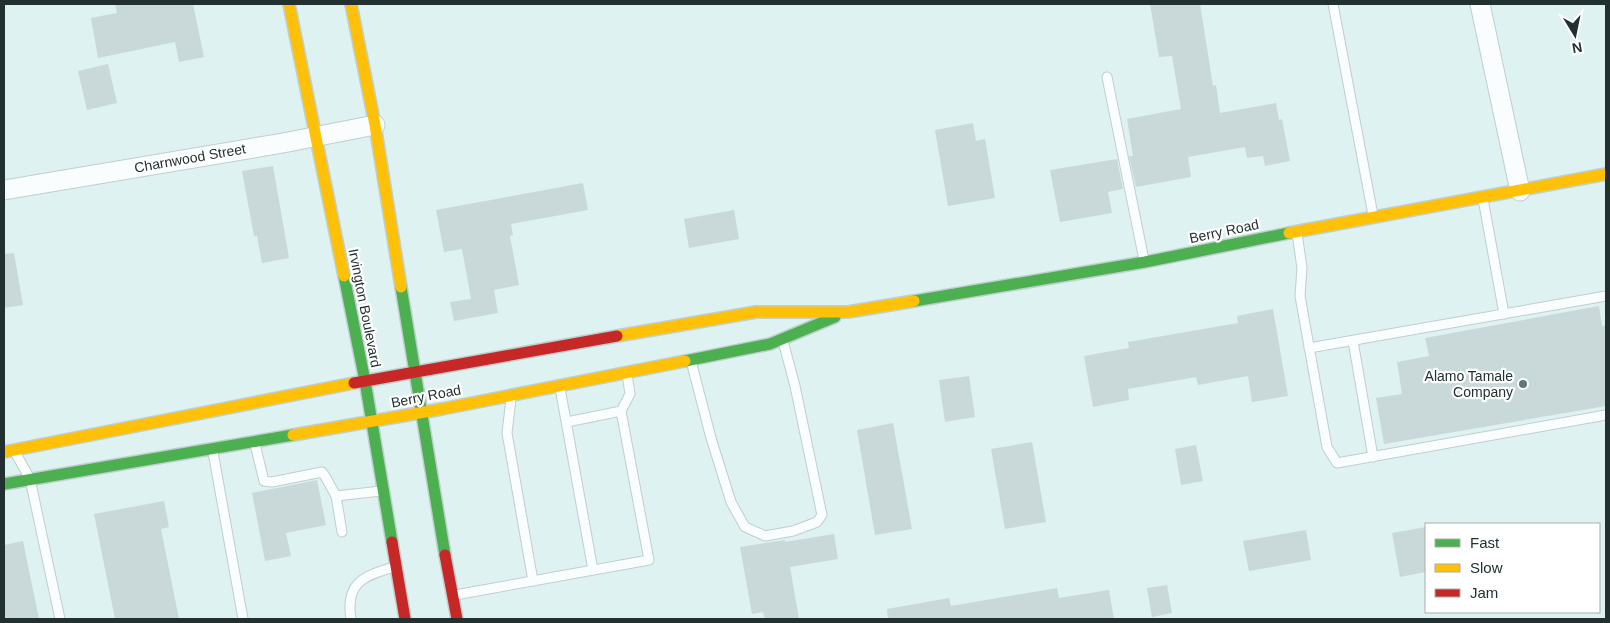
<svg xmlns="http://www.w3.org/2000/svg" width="1610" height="623" font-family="Arial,sans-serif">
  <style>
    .building { fill: #c9d9d9 }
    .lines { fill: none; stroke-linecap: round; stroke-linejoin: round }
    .lane-casing { stroke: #becfce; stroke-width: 11 }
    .street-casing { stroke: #becfce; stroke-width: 21 }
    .fast-casing { stroke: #becfce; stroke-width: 14 }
    .slow-casing { stroke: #becfce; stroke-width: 14 }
    .jam-casing { stroke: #becfce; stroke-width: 14 }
    .lane { stroke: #fafdfd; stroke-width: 9 }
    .street { stroke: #fafdfd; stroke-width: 19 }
    .fast { stroke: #4caf50; stroke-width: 11 }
    .slow { stroke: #ffc107; stroke-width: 11 }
    .jam { stroke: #c62828; stroke-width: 11 }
    .poi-dot { fill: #637574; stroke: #fff; stroke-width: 2 }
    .labels { text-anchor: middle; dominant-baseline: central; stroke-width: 4.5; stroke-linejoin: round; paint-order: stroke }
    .street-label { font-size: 14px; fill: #223130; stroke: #fff }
    .poi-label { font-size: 14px; fill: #223130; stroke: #fff; text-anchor: end }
  </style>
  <rect width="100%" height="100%" fill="#ddf2f1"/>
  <g class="building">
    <polygon points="115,4 193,4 204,57 179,62 175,42 98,58 91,18 117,13"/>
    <polygon points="1150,4 1200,4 1213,86 1216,85 1220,113 1276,103 1279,120 1282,119 1290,161 1265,166 1263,156 1247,158 1245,147 1188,157 1191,177 1136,187 1129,156 1133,156 1127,119 1181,109 1172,56 1159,57"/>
    <polygon points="108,64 117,103 87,110 78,71"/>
    <polygon points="973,123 976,141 985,139 995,198 948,206 935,130"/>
    <polygon points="1117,159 1123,189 1108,192 1112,213 1060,222 1050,170"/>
    <polygon points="273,166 289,258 262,263 257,236 254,236 242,171"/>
    <polygon points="583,183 588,210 511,224 513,235 510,236 519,285 494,290 498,313 454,321 450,302 471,299 462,249 444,252 436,210"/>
    <polygon points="734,210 739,239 689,248 684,219"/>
    <polygon points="14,253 23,305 4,308 4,254"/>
    <polygon points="1599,306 1602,326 1606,325 1606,406 1384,444 1376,398 1402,394 1397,362 1429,356 1425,338"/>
    <polygon points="1273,309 1288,396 1252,402 1248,376 1198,385 1196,377 1128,389 1129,400 1093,407 1084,356 1129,348 1128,342 1238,323 1237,316"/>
    <polygon points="969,376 975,417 945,422 939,380"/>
    <polygon points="893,423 912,529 875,535 857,430"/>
    <polygon points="1032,442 1046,522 1005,529 991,449"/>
    <polygon points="1196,445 1203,481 1181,485 1175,449"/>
    <polygon points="317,480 326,525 286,533 291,556 265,561 252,493"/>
    <polygon points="164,501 169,527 161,529 179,619 115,619 94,514"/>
    <polygon points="1426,527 1426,572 1400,577 1392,533"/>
    <polygon points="1306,530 1311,560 1249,571 1243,541"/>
    <polygon points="834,534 838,559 790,567 799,619 765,619 763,612 752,614 740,547 785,540 785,542"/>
    <polygon points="23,541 39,619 4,619 4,545"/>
    <polygon points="1167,585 1172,613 1152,617 1147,588"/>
    <polygon points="1057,588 1059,598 1109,590 1114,619 888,619 887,609 949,598 951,606"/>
  </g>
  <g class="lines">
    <defs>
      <g id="lane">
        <polyline points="1333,4 1373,215"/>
        <polyline points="1107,77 1144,260"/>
        <polyline points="1483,199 1504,314"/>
        <polyline points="1297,233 1302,268 1300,296 1327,447 1337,463 1606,415"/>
        <polyline points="1353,341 1373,457"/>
        <polyline points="1309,348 1606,296"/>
        <polyline points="691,361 711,438 731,502 745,527 765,536 793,531 817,522 822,515 795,386 783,341"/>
        <polyline points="560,388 593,570"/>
        <polyline points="511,399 507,433 533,581"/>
        <polyline points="567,422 621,411 630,394 627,374"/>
        <polyline points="255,444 264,481 272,482 322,472 325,476 336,496 381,491"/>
        <polyline points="15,452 30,479 60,619"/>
        <polyline points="213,452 243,619"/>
        <polyline points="336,496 342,532"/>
        <polyline points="455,595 649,560 621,411"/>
        <path d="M351,619c-6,-36 12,-43 43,-52"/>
      </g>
      <g id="street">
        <polyline points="1480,4 1520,191"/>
        <polyline points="4,190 283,143 375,125"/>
      </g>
      <g id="fast">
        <polyline points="344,276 365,381 392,542"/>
        <polyline points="401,287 445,555"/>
        <polyline points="914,301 1145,262 1289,233"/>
        <polyline points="685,361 770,344 835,317"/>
        <polyline points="4,484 293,435"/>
      </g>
      <g id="slow">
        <polyline points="289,4 344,276"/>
        <polyline points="351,4 375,125 401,287"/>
        <polyline points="1289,233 1606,174"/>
        <polyline points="617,336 756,312 848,312 914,301"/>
        <polyline points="293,435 442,409 685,361"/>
        <polyline points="4,452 354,383"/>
      </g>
      <g id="jam">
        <polyline points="354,383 617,336"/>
        <polyline points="392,542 405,619"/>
        <polyline points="445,555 457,619"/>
      </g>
    </defs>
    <use href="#lane" class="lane-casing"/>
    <use href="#street" class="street-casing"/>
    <use href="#fast" class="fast-casing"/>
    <use href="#slow" class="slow-casing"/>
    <use href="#jam" class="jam-casing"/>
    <use href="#lane" class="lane"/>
    <use href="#street" class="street"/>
    <use href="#fast" class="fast"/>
    <use href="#slow" class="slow"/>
    <use href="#jam" class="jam"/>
  </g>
  <circle class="poi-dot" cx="1523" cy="384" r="5"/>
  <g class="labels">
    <g class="street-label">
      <text transform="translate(190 158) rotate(-10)">Charnwood Street</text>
      <text transform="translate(1224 231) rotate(-12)">Berry Road</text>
      <text transform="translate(365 308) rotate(79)">Irvington Boulevard</text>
      <text transform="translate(426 396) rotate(-11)">Berry Road</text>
    </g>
    <g class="poi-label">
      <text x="1513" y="376">Alamo Tamale<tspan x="1513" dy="16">Company</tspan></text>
    </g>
  </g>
  <rect width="1610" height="623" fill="none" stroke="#223130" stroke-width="10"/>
  <rect x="1425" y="523" width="175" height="90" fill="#ffffff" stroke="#a7adac"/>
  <rect x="1435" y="539" width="25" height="8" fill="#4caf50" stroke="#a7adac"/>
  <text x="1470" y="548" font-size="15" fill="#223130">Fast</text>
  <rect x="1435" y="564" width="25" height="8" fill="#ffc107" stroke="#a7adac"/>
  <text x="1470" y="573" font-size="15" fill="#223130">Slow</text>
  <rect x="1435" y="589" width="25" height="8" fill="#c62828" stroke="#a7adac"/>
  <text x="1470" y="598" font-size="15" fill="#223130">Jam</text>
  <g transform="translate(1575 35) rotate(170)" stroke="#ffffff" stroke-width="4" paint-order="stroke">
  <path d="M0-4L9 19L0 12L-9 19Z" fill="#223130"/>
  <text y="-8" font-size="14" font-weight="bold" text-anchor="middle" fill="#223130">N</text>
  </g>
</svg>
